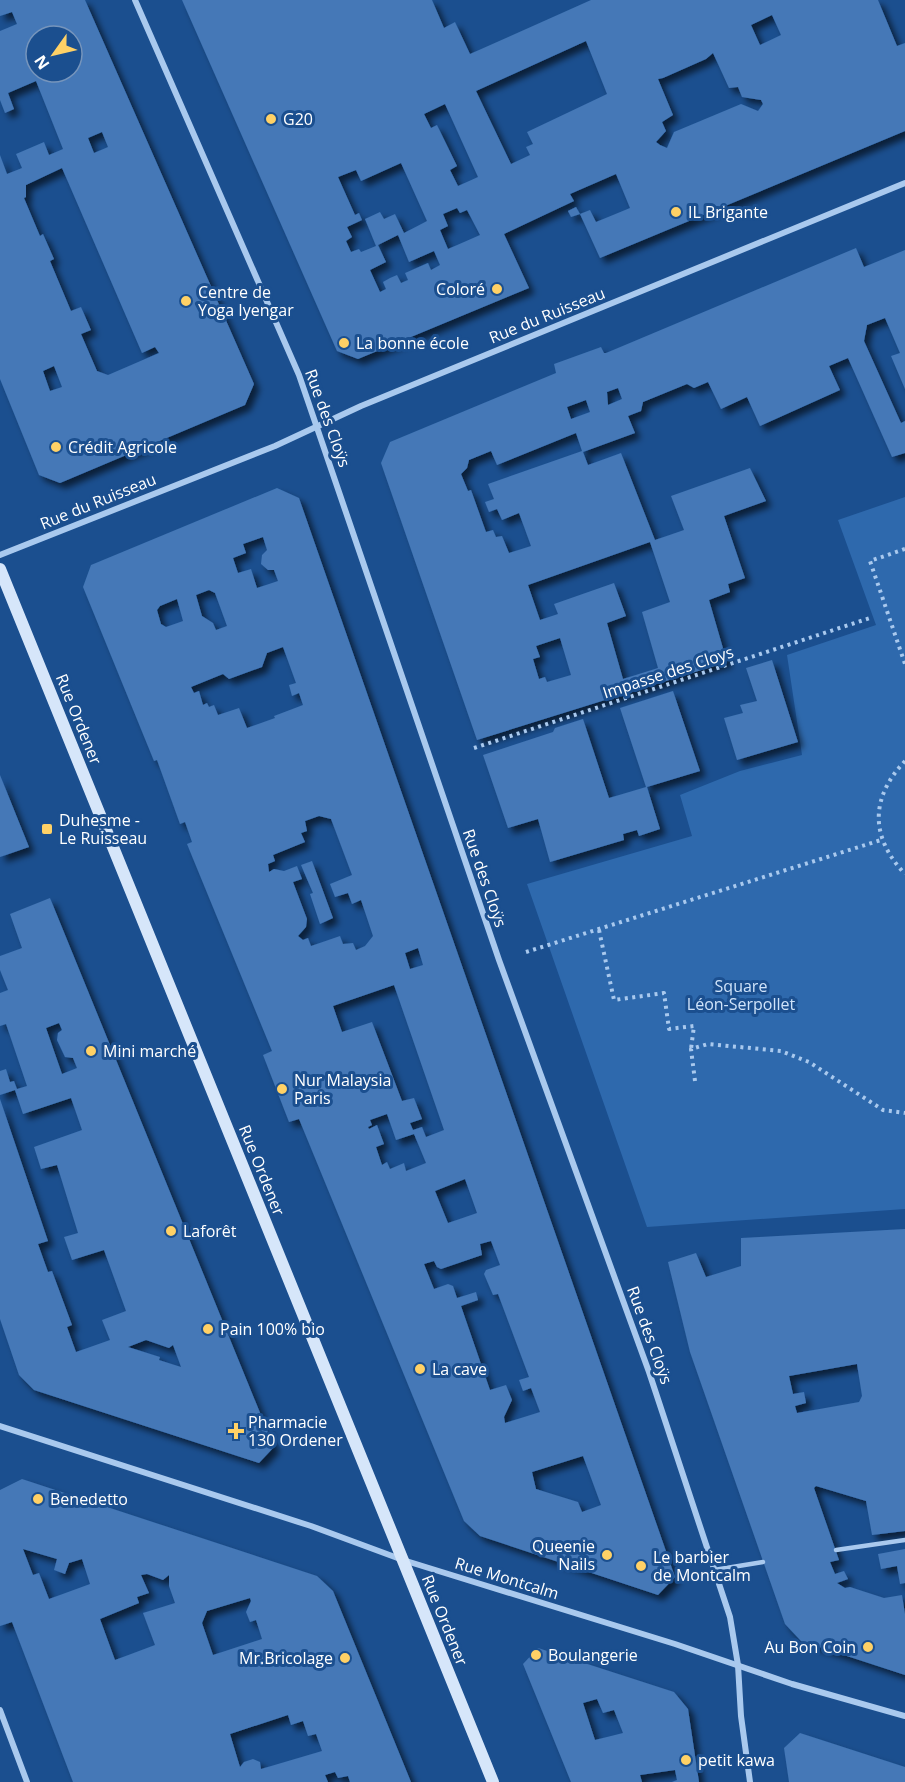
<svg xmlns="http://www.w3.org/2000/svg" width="905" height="1782" font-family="'Open Sans',sans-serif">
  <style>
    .green { fill: #2e69ad }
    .building { fill: #4478b7; fill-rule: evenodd; filter: url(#shadow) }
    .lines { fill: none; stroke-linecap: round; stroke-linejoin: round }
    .path { stroke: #a9c9ee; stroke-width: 4; stroke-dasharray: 3 4.5; stroke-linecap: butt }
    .lane { stroke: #a9c9ee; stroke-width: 4.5 }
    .street { stroke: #a9c9ee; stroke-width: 6 }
    .secondary { stroke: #d6e6fa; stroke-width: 12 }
    .poi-dot { fill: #ffd166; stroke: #1b4f8f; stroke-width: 2 }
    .labels { text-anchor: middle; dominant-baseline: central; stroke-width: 6; stroke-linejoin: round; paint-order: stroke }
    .poi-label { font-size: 16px; fill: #fff; stroke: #1b4f8f; text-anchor: start }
    .street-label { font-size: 16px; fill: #fff; stroke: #1b4f8f }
    .park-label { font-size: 16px; fill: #cfe3fa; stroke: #1b4f8f }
  </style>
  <defs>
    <filter id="shadow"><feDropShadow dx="5.5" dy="5.5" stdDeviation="3" flood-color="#0009"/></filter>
  </defs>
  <rect width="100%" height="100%" fill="#1b4f8f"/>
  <polygon class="green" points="905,497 905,1209 647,1227 527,884 692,836 680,795 740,771 802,755 787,655 876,625 838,520"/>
  <g class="building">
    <path d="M0,0h85l169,384 -9,21 -185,78 -21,-8 -39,-96v-224l7,19 15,-6 -6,-14 28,-12 5,13 14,-6 -27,-68 -28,12 6,16 -9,4 -5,-13v-69l17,-7 -5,-12 -12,4zM36,36h36v36h-36zM102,132l6,15 -14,6 -6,-15zM62,168l80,185 13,-6 4,6 -51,22 -11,-4 -16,-37 10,-4 -10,-23 -10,4 -21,-50 4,-2 -11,-25 -3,2 -16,-38 2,-1v-12zM54,366l8,21 -12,4 -7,-20z"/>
    <path d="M182,0h250l12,28 11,-6 15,32 121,-54h287l19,46 8,-3v88l-305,127 -20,-44 10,-4 6,12 34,-14 -14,-34 -46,20 4,7 -70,33 25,54 -171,71 -21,-8zM772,15l9,20 -21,10 -9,-20zM586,41l21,53 -80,38 6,12 -7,3 4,8 -19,9 -35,-73zM713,53l16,35 9,-1 4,10 19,3 2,4 -5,7 -17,-7 -67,28 -7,16 -7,-3 -4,-3 10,-11 -4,-9 11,-7 -15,-36 5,-1 43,-19zM445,104l33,73 -20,9 -8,-16 7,-4 -20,-41 -6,3 -7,-14zM401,163l26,58 -23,12 -9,-19 -11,5 -4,-7 -15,7 11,27 -15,6 -2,-3 -8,3 -5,-11 6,-4 -5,-10 15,-7 -3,-7 -4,2 -17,-38 18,-7 5,11zM457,208l3,5 7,-3 13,25 -32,14 -8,-19 8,-4 -5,-12zM398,235l11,27 25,-11 6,14 -9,5 -3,-7 -23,10 3,7 -7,3 -4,-8 -7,3 -7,4 3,7 -6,3 -10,-22 16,-8 -8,-17z"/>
    <polygon points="576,207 580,214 571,217 568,211"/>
    <path d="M856,248l8,19 41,-17v139l-14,-33 9,-3 -15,-35 -18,7 -3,16 37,82 4,-2v32l-13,4 -44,-99 -19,8 11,24 -80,36 -13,-29 -26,12 -13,-27 -14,6 -7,-4 -44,18 -2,9 -13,5 7,17 -52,19 5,13 33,-12 34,87 29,-10 -13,-34 79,-28 16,33 -42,15 21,62 -17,6 2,8 -21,8 18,62 -250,78 -96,-277 9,-21 166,-69 -2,-9 47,-17 3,6h2zM618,388l4,11 -14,6 -1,-13zM586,400l4,12 -19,7 -4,-12zM576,433l6,18 -94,33 6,15 -9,3 4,10 8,-3 5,11 17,-7 12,33 -22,7 -7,-17 -6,1 -3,-7 -7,2 -15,-42 -3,1 -7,-17 6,-6 2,-8 22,-9 6,14zM650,542l20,60 -28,10 16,56 -35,11 -16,-56 19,-7 -12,-33 -60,21 4,10 -18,6 -12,-35zM560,638l11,37 -24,7 -2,-5 -6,2 -6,-20 7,-2 -4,-11z"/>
    <path d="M277,488l22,10 376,1079 -17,18 -178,-59 -16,-15 -165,-402 -10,3 -26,-67 9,-4 -85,-207 5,-2 -7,-20 -5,2 -23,-64 -3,1 -71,-174 8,-22zM263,537l4,13 -5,5 -1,9 7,6h6l4,11 -21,7 -6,-19 -13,4 -5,-15 13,-5 -3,-9zM209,590l6,3 12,33 -11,4 -3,-7 -11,-7 -6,-21zM177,599l6,22 -17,6 -5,-3 -4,-14 3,-4zM283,647l13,36 -7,2 3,11 7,-3 4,12 -29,11 1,2 -28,10 -8,-20 -21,7 -4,-10 -5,2 -2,-4 -4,2 -4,-14 -5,2 -3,-6 32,-13 6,5 33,-12 5,-14zM319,816l12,3 21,56 -22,9 5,13 13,-4 4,11 9,-4 12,36 -8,10 -9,4 -3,-7 -10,1 -3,-8 -29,10 -3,-8 -5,2 -5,-4 8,-9 1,-8 -14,-37 9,-3 -5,-13 -13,5 -10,-2 -5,3 -1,-8 7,-3 -2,-6 32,-13 -4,-9 6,-2 -2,-10zM418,948l5,17 -13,4 -5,-16zM394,985l50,145 -18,7 -4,-10 -9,3 -3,-7 12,-4 -8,-21 -12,3 -30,-79 -30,10 -9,-26zM387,1114l9,26 18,-6 12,29 -20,8 -2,-8 -14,6 -3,-7 -5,3 -6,-18 8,-3 -7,-19 -8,4 -1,-2 4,-2 -2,-5zM465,1179l12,34 -29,10 -13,-32zM491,1241l9,24 -14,5 -2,4 9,21 5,-1 31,83 -10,3 4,11 8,-3 9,24 -35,11 -1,-6 8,-17 -6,-15 -16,5 -29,-84 17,-6 -2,-8 -19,6 -4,-12 -5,-2 -14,5 -10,-25 10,-3 3,6 4,2 41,-14 -2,-11zM583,1456l18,49 -19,7 -4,-10 -42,-13 -4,-17z"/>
    <polygon points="772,660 798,742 737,760 724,718 743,713 740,705 757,701 746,668"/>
    <polygon points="673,691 700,771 647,787 660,829 639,836 637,830 623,834 624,840 550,862 538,819 508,828 483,755 553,732 555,728 583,719 609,798 646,787 620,708"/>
    <polygon points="0,775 29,847 0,857"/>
    <polygon points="312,861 333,918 320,924 310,894 313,893 301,865"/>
    <path d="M50,898l224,549 -15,16 -225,-73 -15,-15 -19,-56v-220l48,142 -10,3 10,28 4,-1 20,54 -5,2 9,25 34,-12 -8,-20 24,-9 -22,-61 -32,10 -8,-23 14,-4 -21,-68 -16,4 -7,-22 48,-17 -11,-32 -48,16 -8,-24 -15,5v-24l6,-2 4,13 4,-1 3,8 10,-3 -21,-62 -6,2v-33l8,-3 -8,-20v-14l22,-8 -12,-34zM59,1023l3,7 -4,3 -1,7 8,17 8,1 4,10 -15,6 -16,-46zM146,1340l23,8 4,-3 8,22 -22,-7 1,-3 -32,-10z"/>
    <path d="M905,1229v302l-33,4 -6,-34 -50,-15 -2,2 25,72 -9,2 5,12 9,-3 4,8 -11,4 8,5 5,-1 34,11 18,-3 3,19v61l-104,-34 -16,-17 -95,-272 -22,-90 28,-9 10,24 35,-11v-28zM857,1364l5,32 -3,6 -62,11 -2,-7 11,-3 -2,-11 -11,2 -4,-18z"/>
    <path d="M22,1479l295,97 16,15 78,191h-61l-2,-6 -10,2 -3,-6 -10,3 3,7h-255l-61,-160 -12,4v-136zM23,1549l34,10 -3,11 11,4 4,-11 13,-4 8,25 -41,15 -10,-26 -6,2zM147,1574l16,6 6,-5v11l6,17 -32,10 12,32 -40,15 -15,-41 39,-16 -2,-6 12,-4 -8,-18zM250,1598l1,3 -5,11 4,10 6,-2 6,19 -49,16 -11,-32 5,-12zM288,1715l3,10 12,-4 5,15 8,-2 6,17 -61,18 -1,-7 -7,-3 -9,3 -4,5 -10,-33z"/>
    <polygon points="905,1549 905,1583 900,1584 897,1566 881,1569 878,1554"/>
    <path d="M538,1648l136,44 14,17 11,73h-27l5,-2 -2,-10 -35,5 2,7h-71l-48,-118zM597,1699l6,14 11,-3 9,23 -28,7 -12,-37z"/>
    <polygon points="800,1733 905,1767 905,1782 789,1782 784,1748"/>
  </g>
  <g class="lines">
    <g class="path">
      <polyline points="905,549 870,561 905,664"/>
      <polyline points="474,748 870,618"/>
      <path d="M905,761c-35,37 -35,76 0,113"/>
      <polyline points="599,930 614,1000 664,993 669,1029 694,1026 691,1049"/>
      <polyline points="526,952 881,840"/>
      <polyline points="695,1081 691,1049 708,1044 781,1051 809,1062 883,1110 905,1113"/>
    </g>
    <g class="lane">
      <polyline points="836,1550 905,1540"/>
      <polyline points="714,1570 763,1562"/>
    </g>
    <g class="street">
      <polyline points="135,0 299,375 499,960 649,1372 730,1617 738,1665 741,1716 750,1782"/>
      <polyline points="0,555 275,446 361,406 905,183"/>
      <polyline points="0,1426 311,1526 403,1560 675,1644 792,1684 905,1716"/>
      <polyline points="0,1710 27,1782"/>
    </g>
    <polyline class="secondary" points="0,569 493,1782"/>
  </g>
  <g class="poi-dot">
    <circle cx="271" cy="119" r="6"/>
    <circle cx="676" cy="212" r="6"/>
    <circle cx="497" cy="289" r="6"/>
    <circle cx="186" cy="301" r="6"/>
    <circle cx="344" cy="343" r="6"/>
    <circle cx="56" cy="447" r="6"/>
    <rect x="41" y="823" width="12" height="12" rx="3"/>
    <circle cx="91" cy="1051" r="6"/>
    <circle cx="282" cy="1089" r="6"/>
    <circle cx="171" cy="1231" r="6"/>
    <circle cx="208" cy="1329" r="6"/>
    <circle cx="420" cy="1369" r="6"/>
    <path d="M233 1422h6v6h6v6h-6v6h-6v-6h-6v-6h6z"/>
    <circle cx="38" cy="1499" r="6"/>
    <circle cx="607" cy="1555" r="6"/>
    <circle cx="641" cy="1566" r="6"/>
    <circle cx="868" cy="1647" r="6"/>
    <circle cx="536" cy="1655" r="6"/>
    <circle cx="345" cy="1658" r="6"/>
    <circle cx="686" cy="1760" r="6"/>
  </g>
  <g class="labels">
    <g class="poi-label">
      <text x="283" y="119">G20</text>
      <text x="688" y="212">IL Brigante</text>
      <text x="485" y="289" text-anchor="end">Coloré</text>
      <text x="198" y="292">Centre de<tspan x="198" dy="18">Yoga Iyengar</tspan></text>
      <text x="356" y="343">La bonne école</text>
      <text x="68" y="447">Crédit Agricole</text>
      <text x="59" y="820">Duhesme -<tspan x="59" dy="18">Le Ruisseau</tspan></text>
      <text x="103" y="1051">Mini marché</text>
      <text x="294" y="1080">Nur Malaysia<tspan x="294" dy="18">Paris</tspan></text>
      <text x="183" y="1231">Laforêt</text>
      <text x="220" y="1329">Pain 100% bio</text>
      <text x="432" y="1369">La cave</text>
      <text x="248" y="1422">Pharmacie<tspan x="248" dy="18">130 Ordener</tspan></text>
      <text x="50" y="1499">Benedetto</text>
      <text x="595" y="1546" text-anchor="end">Queenie<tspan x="595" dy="18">Nails</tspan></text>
      <text x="653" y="1557">Le barbier<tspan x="653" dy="18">de Montcalm</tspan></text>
      <text x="856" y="1647" text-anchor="end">Au Bon Coin</text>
      <text x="548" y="1655">Boulangerie</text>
      <text x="333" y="1658" text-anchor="end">Mr.Bricolage</text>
      <text x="698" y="1760">petit kawa</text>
    </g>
    <g class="street-label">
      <text transform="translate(547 315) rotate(-22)">Rue du Ruisseau</text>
      <text transform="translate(328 418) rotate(70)">Rue des Cloÿs</text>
      <text transform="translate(98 501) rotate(-22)">Rue du Ruisseau</text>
      <text transform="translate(668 672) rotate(-18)">Impasse des Cloys</text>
      <text transform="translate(79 719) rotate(68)">Rue Ordener</text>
      <text transform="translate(485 878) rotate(71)">Rue des Cloÿs</text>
      <text transform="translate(262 1170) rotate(68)">Rue Ordener</text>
      <text transform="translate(650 1335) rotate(70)">Rue des Cloÿs</text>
      <text transform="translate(507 1578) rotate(17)">Rue Montcalm</text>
      <text transform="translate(445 1620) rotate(68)">Rue Ordener</text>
    </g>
    <g class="park-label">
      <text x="741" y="986">Square<tspan x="741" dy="18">Léon-Serpollet</tspan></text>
    </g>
  </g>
  <g transform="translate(54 54) rotate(236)"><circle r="28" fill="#1b4f8f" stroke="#7695bc" stroke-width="1.5"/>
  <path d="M0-4.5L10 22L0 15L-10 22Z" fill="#ffd166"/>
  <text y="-9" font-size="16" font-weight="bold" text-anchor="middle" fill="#ffffff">N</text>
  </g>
</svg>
